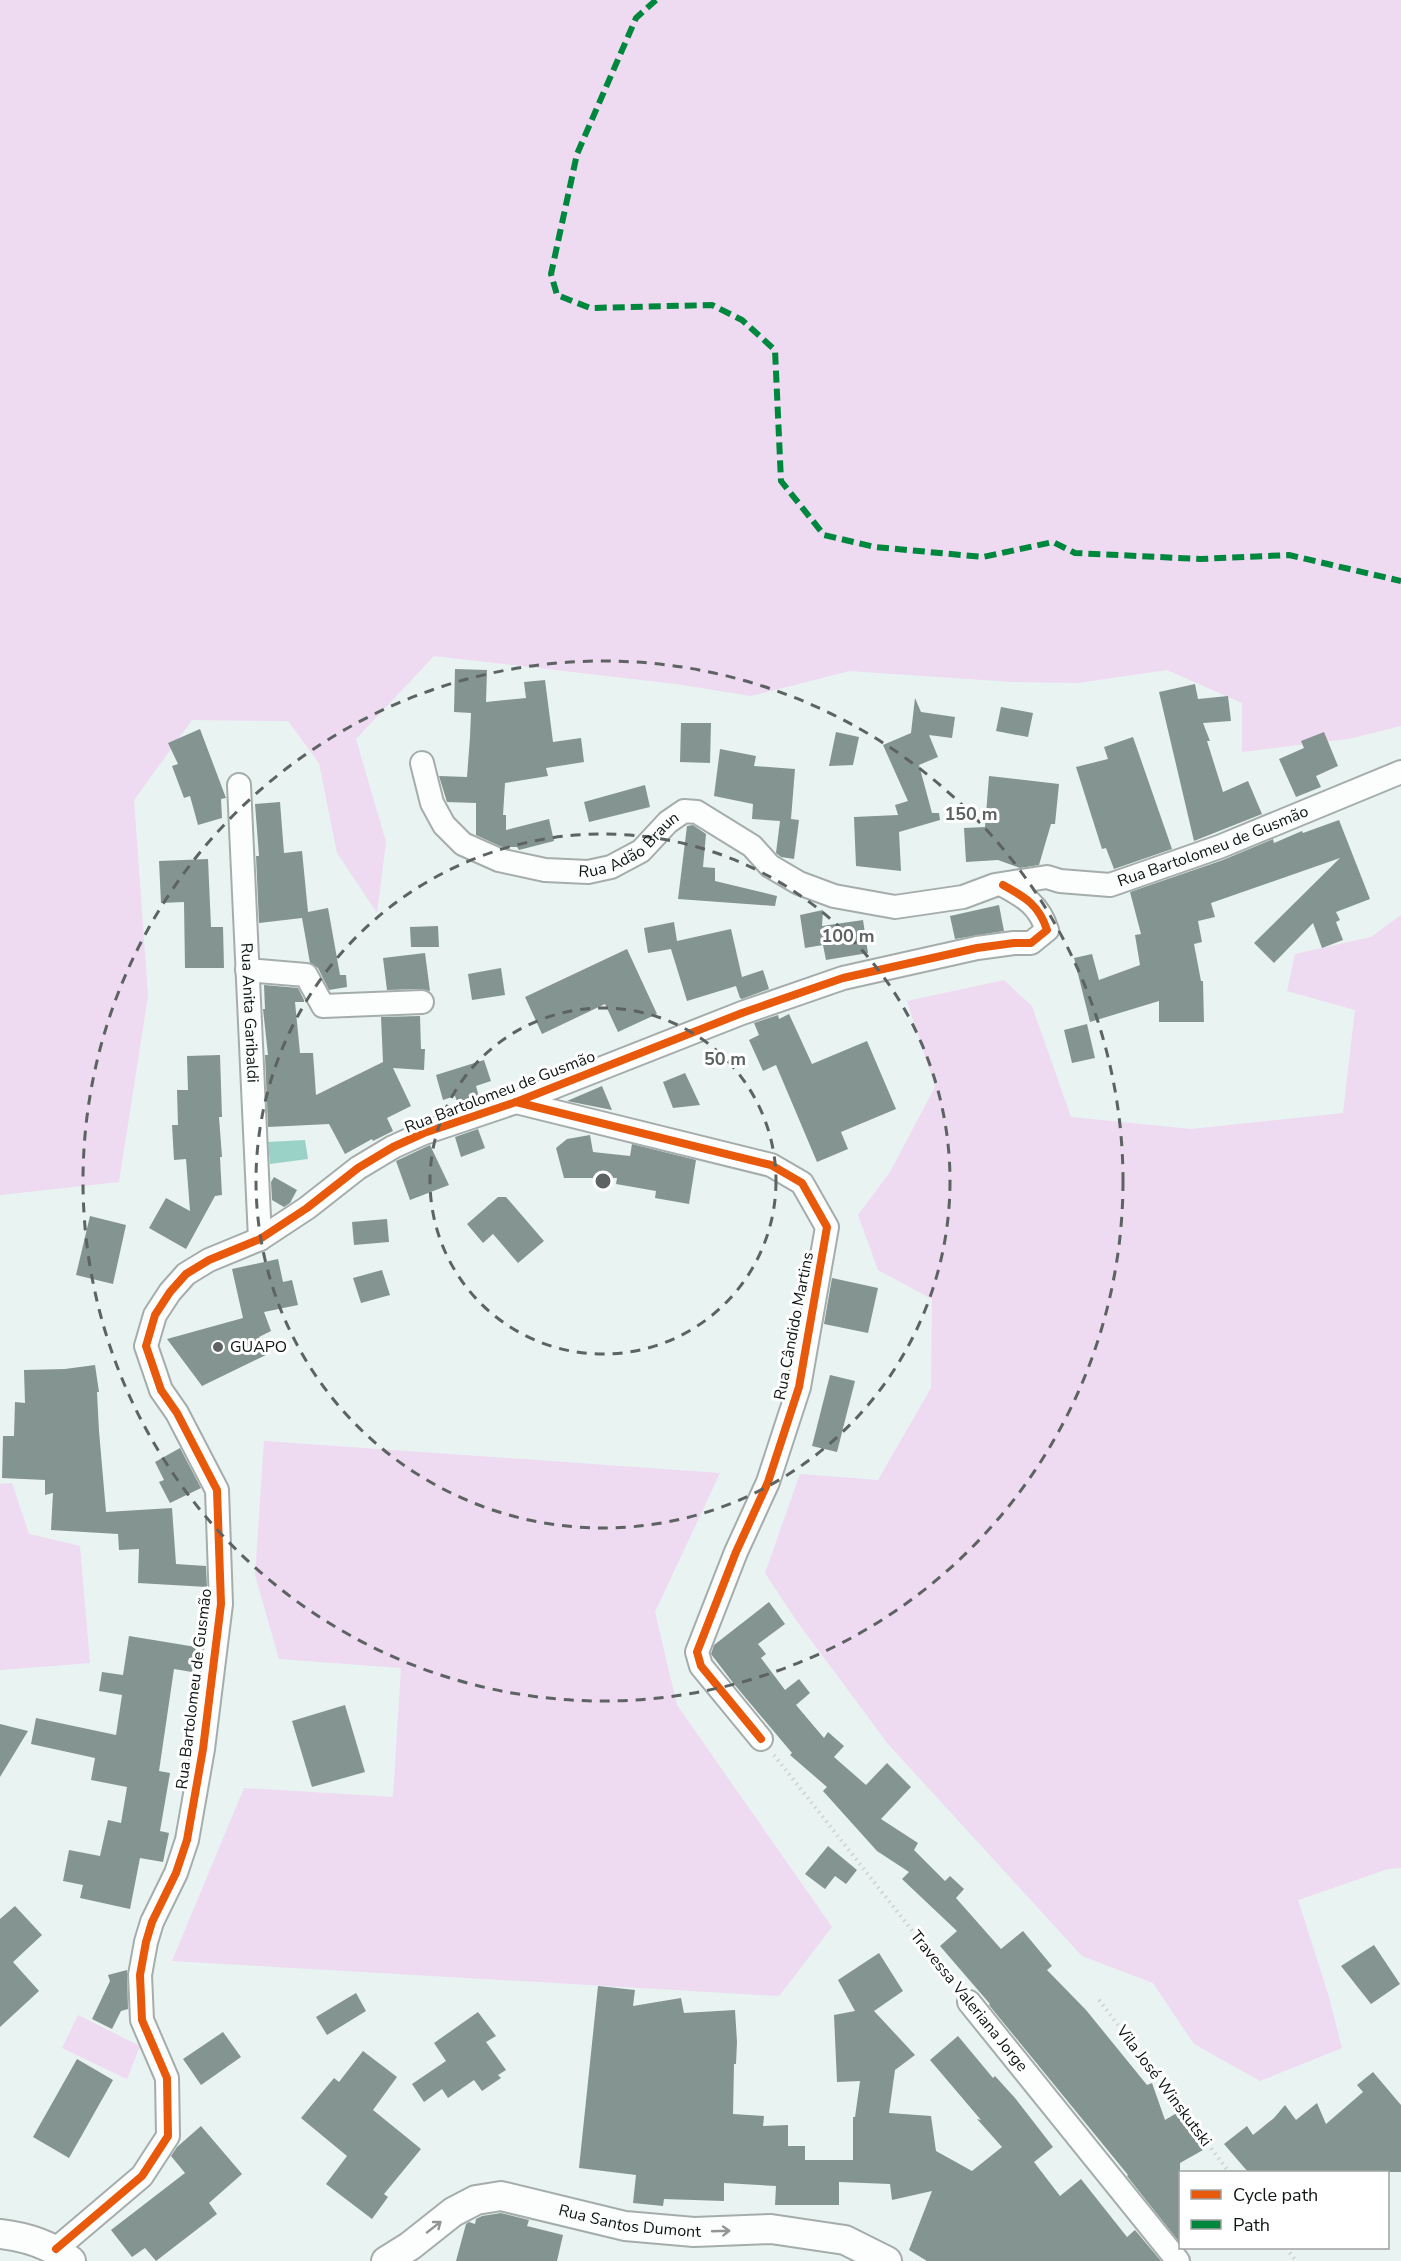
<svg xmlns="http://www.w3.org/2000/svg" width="1401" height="2261" font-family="'Nunito Sans',sans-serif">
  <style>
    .green { fill: #eedaf1 }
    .water { fill: #9ad2c8 }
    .building { fill: #849491 }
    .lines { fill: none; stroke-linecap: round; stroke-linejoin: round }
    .minor-casing { stroke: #a5adab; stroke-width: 26 }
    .major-casing { stroke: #a5adab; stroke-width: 32 }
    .path { stroke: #cfd1d1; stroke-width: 4; stroke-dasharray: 1.5 4.5; stroke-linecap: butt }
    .minor { stroke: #fcfdfd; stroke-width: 22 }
    .major { stroke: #fcfdfd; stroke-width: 28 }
    .quiet { stroke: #00873e; stroke-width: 6; stroke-dasharray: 12 6; stroke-linecap: butt }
    .cycleway-casing { stroke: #fff; stroke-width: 11 }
    .cycleway { stroke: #e8590c; stroke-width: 8 }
    .oneway { stroke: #929595 }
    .ring { fill: none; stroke: #5c6362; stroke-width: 3; stroke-dasharray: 10 8 }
    .poi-dot { fill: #5c6362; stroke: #fff; stroke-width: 2 }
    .labels { text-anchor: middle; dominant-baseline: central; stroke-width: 6; stroke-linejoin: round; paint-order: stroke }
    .street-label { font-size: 16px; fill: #101615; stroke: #fff }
    .poi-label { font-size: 16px; fill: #101615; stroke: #fff; text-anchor: start }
    .centre { fill: #5c6362; stroke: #fff; stroke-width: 3 }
    .ring-label { font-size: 18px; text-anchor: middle; font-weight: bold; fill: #5c6362; stroke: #fff; stroke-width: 6; stroke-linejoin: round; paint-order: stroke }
  </style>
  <rect width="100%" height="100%" fill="#e9f3f1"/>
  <g class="green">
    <polygon points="0,0 1401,0 1401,726 1348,739 1242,752 1242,703 1167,670 1078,683 1013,682 849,671 751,696 676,684 434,656 356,739 386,842 377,913 337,853 319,763 288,721 192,720 134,800 148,996 119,1182 0,1195"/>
    <polygon points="1401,915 1401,1868 1388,1869 1298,1900 1329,1997 1342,2048 1260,2081 1194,2044 1153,1983 1082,1956 888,1744 796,1620 765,1573 800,1474 878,1480 931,1388 932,1299 878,1270 858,1215 890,1172 935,1087 907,1001 1004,980 1032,1006 1071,1117 1191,1129 1343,1113 1355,1010 1287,991 1295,954 1371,937"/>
    <polygon points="264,1441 720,1473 655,1612 677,1705 832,1927 779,1996 172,1961 244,1788 393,1797 401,1668 279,1659 255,1575"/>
    <polygon points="12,1483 29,1534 80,1546 90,1663 0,1670 0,1484"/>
    <polygon points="78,2015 140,2046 127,2079 62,2048"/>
  </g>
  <polygon class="water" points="305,1140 308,1159 270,1164 268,1142"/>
  <g class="building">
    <polygon points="455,669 487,670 486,702 526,698 524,682 545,680 553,742 581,738 584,762 546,768 548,776 505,783 503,815 506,815 506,830 549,819 554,841 519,850 517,847 502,847 476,835 476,803 447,802 439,776 467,777 470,737 471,713 454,712"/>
    <polygon points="1195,684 1198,699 1228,696 1231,721 1203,723 1210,741 1207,741 1223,792 1248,781 1262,814 1194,841 1159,692"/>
    <polygon points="915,698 921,712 955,717 952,738 929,735 938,757 919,765 932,813 939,813 940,820 899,832 901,871 856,866 854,817 898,815 895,805 908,801 883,745 911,733"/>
    <polygon points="1001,707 1033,713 1028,737 996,731"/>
    <polygon points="681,723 711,723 710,763 680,762"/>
    <polygon points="200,729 226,798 221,799 222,818 198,825 190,796 184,798 172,766 178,764 168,743"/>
    <polygon points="836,732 859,737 853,765 829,766"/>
    <polygon points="1324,732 1338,766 1316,776 1321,787 1296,797 1279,759 1304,748 1301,741"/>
    <polygon points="1133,737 1172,849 1114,869 1106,848 1102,849 1076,767 1108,759 1104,747"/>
    <polygon points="720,749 756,756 754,766 795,769 791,819 799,820 794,859 781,857 776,853 780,821 752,819 753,804 714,796"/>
    <polygon points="989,776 1059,784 1055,824 1051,824 1039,865 1020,868 998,860 966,862 964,828 985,827"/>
    <polygon points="645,785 650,807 589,822 584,802"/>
    <polygon points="280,802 284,853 302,851 308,912 328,908 340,975 346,975 347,987 329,990 318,968 310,963 302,918 259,923 256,856 259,856 255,804"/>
    <polygon points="1339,820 1370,899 1336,912 1340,920 1336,922 1343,940 1322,948 1313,923 1274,963 1254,943 1340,858 1211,903 1215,917 1198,921 1202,942 1194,944 1201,981 1203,981 1204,1022 1159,1022 1159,1001 1090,1022 1074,958 1092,954 1099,980 1140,965 1135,935 1141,934 1130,892 1223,860 1273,839 1274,843 1302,831 1303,833"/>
    <polygon points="693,825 706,834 703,867 715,868 715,881 777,896 775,906 678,899 687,826"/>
    <polygon points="208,859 211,927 223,927 224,968 185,968 184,902 161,903 159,861"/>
    <polygon points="999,905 1004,931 955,939 950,916"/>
    <polygon points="823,910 822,926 863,920 868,953 826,960 823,945 805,948 800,915"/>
    <polygon points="674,922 677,941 731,929 742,977 763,970 769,989 742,999 740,998 736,986 687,1001 671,949 648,953 644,928"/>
    <polygon points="438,926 439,947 411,947 410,927"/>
    <polygon points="627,949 657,1014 618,1032 605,1004 542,1034 525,997"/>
    <polygon points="425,953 430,991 421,989 387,990 383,958"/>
    <polygon points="501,968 505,995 472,1000 468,974"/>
    <polygon points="264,985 298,988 304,1000 304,1002 295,1002 300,1053 313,1053 316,1095 383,1062 381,1017 420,1016 421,1049 425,1049 424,1070 393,1068 411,1106 387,1118 393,1131 373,1141 372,1139 345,1154 329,1124 268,1127 265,1055 268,1055 263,1009 265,1009"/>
    <polygon points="789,1014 812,1064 867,1041 896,1109 841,1132 848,1149 817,1162 776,1065 763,1071 749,1040 759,1035 754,1023 778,1015 779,1019"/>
    <polygon points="1087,1024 1095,1058 1072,1063 1064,1030"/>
    <polygon points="220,1055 222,1117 219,1117 222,1157 220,1157 222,1195 215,1196 186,1249 149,1228 166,1198 190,1211 186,1159 174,1160 172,1125 178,1125 177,1090 188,1090 187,1056"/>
    <polygon points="484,1060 491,1081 476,1086 479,1097 458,1104 455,1096 443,1100 436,1075"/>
    <polygon points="685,1073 700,1105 673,1108 663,1082"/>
    <polygon points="602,1086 612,1110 567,1101"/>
    <polygon points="478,1129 485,1148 461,1157 455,1137"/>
    <polygon points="590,1135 593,1152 630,1156 632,1144 696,1160 689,1204 655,1198 656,1191 616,1184 617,1178 564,1178 556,1148 567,1139"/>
    <polygon points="430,1145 449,1185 410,1200 396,1161"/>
    <polygon points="274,1177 297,1190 290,1203 284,1207 272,1200 271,1182"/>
    <polygon points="498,1197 506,1197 544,1241 518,1263 493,1234 483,1243 467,1224"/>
    <polygon points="90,1216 126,1225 113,1284 76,1275"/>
    <polygon points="387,1219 389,1242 354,1245 352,1222"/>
    <polygon points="278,1259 283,1282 292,1280 298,1305 264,1312 271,1331 259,1337 268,1354 202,1386 167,1339 243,1318 232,1269"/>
    <polygon points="382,1270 390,1295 361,1303 353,1278"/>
    <polygon points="832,1278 878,1288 868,1333 824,1324"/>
    <polygon points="95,1365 99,1392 97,1392 99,1431 106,1512 172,1508 176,1564 206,1566 207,1587 138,1583 139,1549 119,1550 118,1534 51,1530 53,1493 45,1495 45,1480 2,1478 3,1436 14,1436 15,1402 25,1403 24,1370 65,1369"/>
    <polygon points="830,1375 855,1381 837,1452 812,1446"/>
    <polygon points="180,1448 201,1488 170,1503 159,1482 164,1480 155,1462"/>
    <polygon points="769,1602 785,1624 758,1644 766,1654 761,1658 785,1690 799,1679 810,1693 796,1705 824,1738 828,1732 844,1746 834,1757 866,1785 887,1763 911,1787 881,1819 918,1843 914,1850 945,1881 950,1876 964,1889 956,1898 1001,1949 1023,1931 1052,1966 1047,1970 1086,2010 1147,2085 1152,2083 1165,2120 1180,2111 1203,2150 1180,2163 1180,2243 1127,2176 1128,2175 989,2005 990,2004 940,1946 957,1931 902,1879 909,1872 877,1851 823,1791 827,1787 790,1755 792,1753 734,1684 711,1654 714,1645"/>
    <polygon points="129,1636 196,1647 192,1672 174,1669 159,1771 170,1773 160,1831 169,1833 163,1862 140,1858 130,1909 80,1898 83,1885 63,1881 69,1850 100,1856 108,1820 121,1823 127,1787 91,1780 95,1758 31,1744 36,1718 116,1735 122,1695 99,1691 102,1672 123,1675"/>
    <polygon points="345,1705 365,1772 312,1787 292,1721"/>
    <polygon points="0,1724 28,1731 0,1777"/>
    <polygon points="828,1846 857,1870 846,1884 835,1876 825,1889 805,1874"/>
    <polygon points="15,1906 42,1935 13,1962 39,1991 0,2027 0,1919"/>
    <polygon points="1374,1945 1400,1984 1371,2004 1341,1966"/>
    <polygon points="879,1953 903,1991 874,2011 915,2055 895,2070 889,2113 931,2116 936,2151 972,2171 1002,2147 977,2119 981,2120 930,2060 958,2036 993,2078 995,2076 1015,2098 1053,2147 1034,2162 1060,2196 1081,2179 1127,2237 1135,2230 1161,2261 927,2261 909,2250 932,2191 892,2200 890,2184 839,2182 839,2205 775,2205 776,2186 724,2183 724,2201 664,2199 663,2206 633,2203 636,2175 579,2168 598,1986 635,1990 633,2006 681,1998 684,2013 735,2010 737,2042 736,2064 734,2064 733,2114 764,2116 763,2126 788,2125 788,2146 805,2146 805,2160 853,2160 853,2117 855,2117 860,2081 837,2082 834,2015 855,2011 838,1980"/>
    <polygon points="127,1970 128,2009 121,2011 112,2029 92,2019 110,1981 108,1975"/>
    <polygon points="356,1993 366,2011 327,2035 316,2017"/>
    <polygon points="478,2012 496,2036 486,2042 506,2070 498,2075 501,2078 482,2091 474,2080 448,2098 442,2089 424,2102 412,2084 446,2061 434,2043"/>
    <polygon points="223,2032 241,2057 201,2085 183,2059"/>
    <polygon points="363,2051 397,2077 373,2110 421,2149 384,2194 388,2197 372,2219 326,2184 347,2156 301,2118 334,2078 339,2082"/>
    <polygon points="77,2059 113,2080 69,2158 33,2137"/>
    <polygon points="1373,2072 1401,2105 1401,2172 1248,2172 1224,2144 1247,2126 1253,2135 1274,2118 1285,2105 1296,2120 1317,2103 1326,2124 1363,2092 1357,2085"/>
    <polygon points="201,2126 242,2174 209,2203 217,2214 156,2261 145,2248 132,2257 111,2230 185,2173 171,2156 177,2147"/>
    <polygon points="501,2213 529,2220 527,2226 563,2235 557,2261 456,2261 466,2224 469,2222 475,2224 476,2219 482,2216"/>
  </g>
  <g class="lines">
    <defs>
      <g id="minor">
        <path id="s1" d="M422,763l10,40 12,22 19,19 36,16 46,10 43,2 23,-5 30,-16 27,-29 16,-11 13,1 55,34 18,20 29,17 35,13 61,11 68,-10 32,-12 52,-8 13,4 50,4 109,-38 182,-75"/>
        <path id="s2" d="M239,785l21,454"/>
        <polyline points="247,970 306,975 323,1006 422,1002"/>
        <polyline points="516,1102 771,1165 802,1183 827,1227 799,1387 768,1482 736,1552 697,1652 701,1666 761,1739"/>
        <polyline points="969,2002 1178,2261"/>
        <path d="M56,2249l86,-73 26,-40 -1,-58 -25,-58 -2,-45 6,-33 6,-20 24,-49 11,-33 16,-91 18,-145 -4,-114 -40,-77 -16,-23 -15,-44 9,-31 15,-23 16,-18 23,-14 51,-21 47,-31 51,-40 35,-21 31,-14 92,-31 226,-89 101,-35 134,-30 37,-5h17l16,-13c-8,-25 -22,-33 -44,-45"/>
      </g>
      <g id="major">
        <path d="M0,2234c26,3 51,11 71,27"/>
        <path id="s3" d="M386,2261l24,-15 43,-34 23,-12 25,-4 124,30 69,6 77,-3 74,11 42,21"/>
      </g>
    </defs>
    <use href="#minor" class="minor-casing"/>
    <use href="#major" class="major-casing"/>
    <g class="path">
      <polyline points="774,1755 955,1985"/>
      <polyline points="1099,2000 1229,2172"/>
      <polyline points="1286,2248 1296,2261"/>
    </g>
    <use href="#minor" class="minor"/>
    <use href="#major" class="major"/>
    <polyline class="quiet" points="656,0 636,18 577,154 551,274 557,295 590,308 712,305 742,320 775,350 781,481 824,535 875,547 983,557 1053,542 1075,553 1200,559 1289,555 1401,581"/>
    <defs>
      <g id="cycleway">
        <polyline points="516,1102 771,1165 802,1183 827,1227 799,1387 768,1482 736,1552 697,1652 701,1666 761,1739"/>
        <path d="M56,2249l86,-73 26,-40 -1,-58 -25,-58 -2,-45 6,-33 6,-20 24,-49 11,-33 16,-91 18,-145 -4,-114 -40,-77 -16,-23 -15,-44 9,-31 15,-23 16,-18 23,-14 51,-21 47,-31 51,-40 35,-21 31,-14 92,-31 226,-89 101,-35 134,-30 37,-5h17l16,-13c-8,-25 -22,-33 -44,-45"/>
      </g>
    </defs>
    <use href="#cycleway" class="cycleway-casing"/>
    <use href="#cycleway" class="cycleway"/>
  </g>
  <defs><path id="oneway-shaft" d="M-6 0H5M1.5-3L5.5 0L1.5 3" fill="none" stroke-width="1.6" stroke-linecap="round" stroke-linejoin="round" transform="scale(1.5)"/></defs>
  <g class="oneway">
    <use href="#oneway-shaft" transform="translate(434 2227) rotate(-38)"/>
    <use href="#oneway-shaft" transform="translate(721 2231) rotate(-2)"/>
  </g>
  <g class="ring">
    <circle cx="603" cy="1181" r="173"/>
    <circle cx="603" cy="1181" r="347"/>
    <circle cx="603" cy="1181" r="520"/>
  </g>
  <circle class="poi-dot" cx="218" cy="1347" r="6"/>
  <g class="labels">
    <g class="street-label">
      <text stroke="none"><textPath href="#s1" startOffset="272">Rua Adão Braun</textPath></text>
      <text stroke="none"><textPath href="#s1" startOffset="906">Rua Bartolomeu de Gusmão</textPath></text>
      <text stroke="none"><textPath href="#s2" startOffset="228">Rua Anita Garibaldi</textPath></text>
      <text transform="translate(500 1092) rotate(-21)">Rua Bartolomeu de Gusmão</text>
      <text transform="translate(794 1326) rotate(-79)">Rua Cândido Martins</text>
      <text transform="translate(194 1689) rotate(-83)">Rua Bartolomeu de Gusmão</text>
      <text transform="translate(969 2001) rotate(51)">Travessa Valeriana Jorge</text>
      <text transform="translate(1164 2086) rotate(53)">Vila José Winskutski</text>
      <text stroke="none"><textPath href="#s3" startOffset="266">Rua Santos Dumont</textPath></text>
    </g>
    <g class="poi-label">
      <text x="230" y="1347">GUAPO</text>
    </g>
  </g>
  <circle cx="603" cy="1181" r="9" class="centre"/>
  <g class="ring-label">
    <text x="971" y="820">150 m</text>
    <text x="848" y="942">100 m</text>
    <text x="725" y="1065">50 m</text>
  </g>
  <rect x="1179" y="2171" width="210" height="78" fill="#ffffff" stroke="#9fa2a1" stroke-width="1.5"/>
  <rect x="1191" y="2190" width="30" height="9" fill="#e8590c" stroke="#9fa2a1" stroke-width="1.5"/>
  <text x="1233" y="2201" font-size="18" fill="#101615">Cycle path</text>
  <rect x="1191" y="2220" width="30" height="9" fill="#00873e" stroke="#9fa2a1" stroke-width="1.5"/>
  <text x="1233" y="2231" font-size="18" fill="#101615">Path</text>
</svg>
